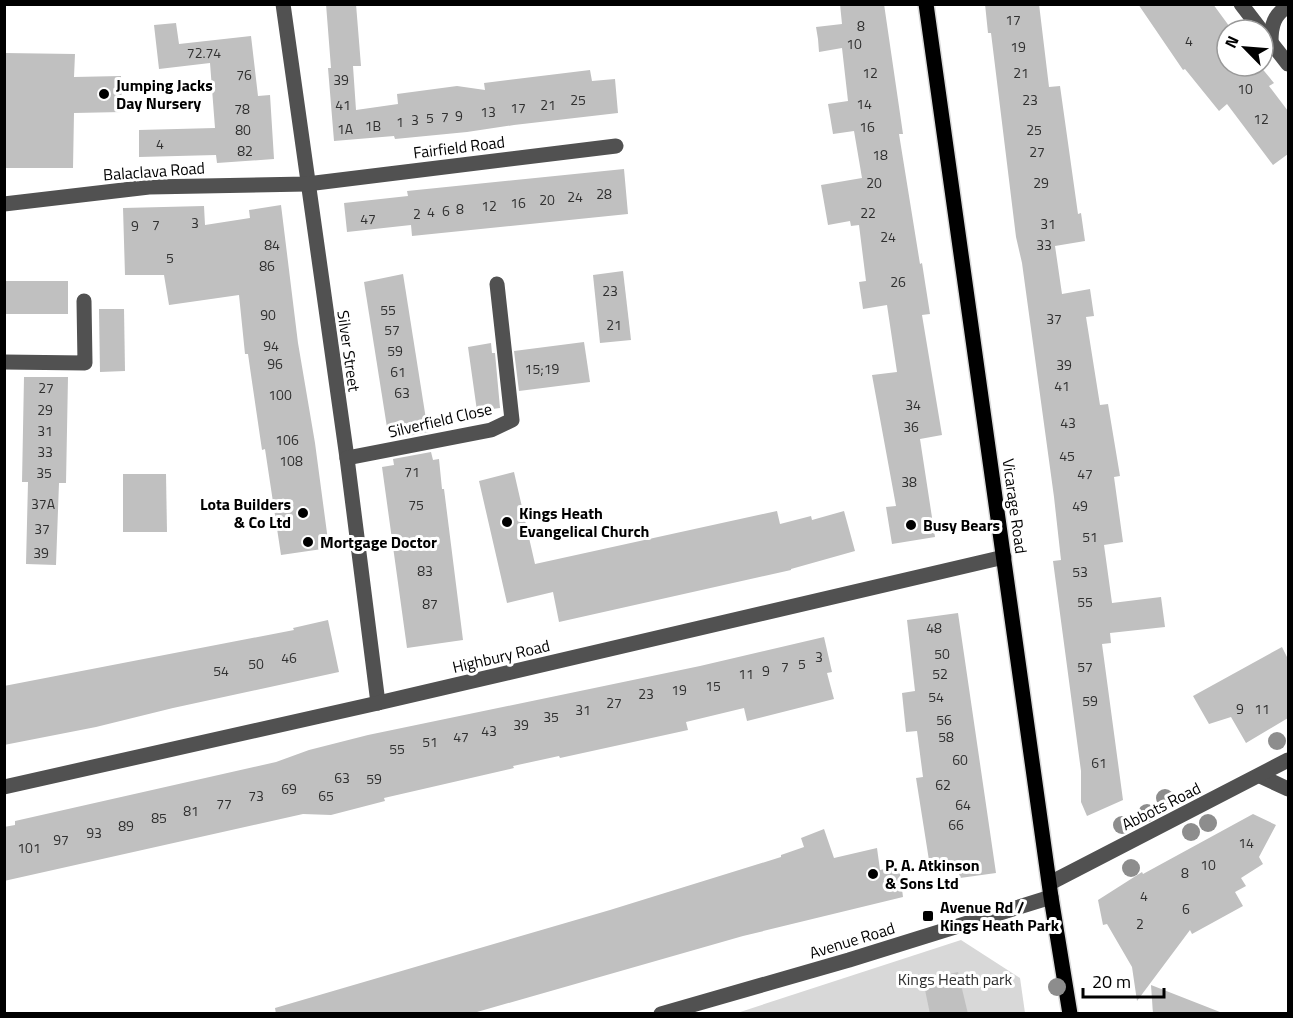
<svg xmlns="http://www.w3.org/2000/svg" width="1293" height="1018" font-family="'Titillium Web',sans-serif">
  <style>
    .green { fill: #d8d8d8 }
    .building { fill: #c0c0c0 }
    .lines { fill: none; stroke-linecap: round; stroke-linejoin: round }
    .major-casing { stroke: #dbdbdb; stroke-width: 18 }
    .minor { stroke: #515151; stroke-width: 15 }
    .major { stroke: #000; stroke-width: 15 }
    .tree { fill: #8d8d8d }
    .poi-dot { fill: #000; stroke: #fff; stroke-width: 2 }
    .labels { text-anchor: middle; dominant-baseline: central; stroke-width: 6; stroke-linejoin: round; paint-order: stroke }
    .number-label { font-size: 14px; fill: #303030 }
    .poi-label { font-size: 16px; font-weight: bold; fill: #000; stroke: #fff; text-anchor: start }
    .street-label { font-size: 16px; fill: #000; stroke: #fff }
    .park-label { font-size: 16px; fill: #2f2f2f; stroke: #fff }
  </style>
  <rect width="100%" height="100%" fill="#fff"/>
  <polygon class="green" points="961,940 1020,978 1025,1013 734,1014"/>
  <g class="building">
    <polygon points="326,4 356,4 361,66 353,66 356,110 398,104 397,94 457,86 485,90 484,83 590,70 592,81 615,79 618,113 514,125 467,132 395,139 394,136 334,141 328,68 331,68"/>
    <polygon points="840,4 884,4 903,134 899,134 920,264 922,263 930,314 922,315 942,435 920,439 935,537 892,544 886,507 896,506 872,375 897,372 887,305 863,309 859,282 866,281 859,225 851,226 850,221 828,225 821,185 862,178 854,131 833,134 828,104 848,101 842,48 819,52 818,39 816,27 842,24"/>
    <polygon points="985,4 1039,4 1049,87 1060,86 1078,214 1081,213 1085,241 1055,246 1062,294 1090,289 1094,316 1086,317 1100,405 1108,404 1120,476 1114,477 1123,542 1104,545 1112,603 1161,597 1165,627 1110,633 1111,643 1102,644 1123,800 1087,816 1081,802 1081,771 1053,561 1061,560 1054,497 1022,263 1016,237 991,33 988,33"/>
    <polygon points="1138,4 1213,4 1232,30 1227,30 1227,66 1260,66 1274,83 1269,86 1288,111 1288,154 1273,165 1227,104 1219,111 1185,69 1183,70"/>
    <polygon points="176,23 179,44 251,36 258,96 270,95 274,159 217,163 216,155 139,157 139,130 215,128 210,63 159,69 154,25"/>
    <polygon points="4,53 75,54 74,77 121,76 122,112 74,113 73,168 4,168"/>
    <polygon points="624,169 628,214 412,236 411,225 347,232 344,203 408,196 407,191"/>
    <polygon points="281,205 298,343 315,443 329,548 281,555 265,449 262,450 251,375 248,354 245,354 239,295 169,305 164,275 125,275 123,208 204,206 205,225 250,218 249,210"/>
    <polygon points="623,271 631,340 600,343 593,275"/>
    <polygon points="403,274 428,432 389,440 364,282"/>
    <rect x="4" y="281" width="64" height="33"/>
    <polygon points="99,309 124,309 125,371 100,372"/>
    <polygon points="584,342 590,382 519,391 514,351"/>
    <polygon points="491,343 492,353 495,353 500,408 477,411 468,347"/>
    <polygon points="24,377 68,377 66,483 59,483 56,565 26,564 28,482 22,482"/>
    <polygon points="431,452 433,460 439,459 442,489 444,489 463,640 407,648 382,467 394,465 393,459"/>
    <polygon points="514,472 535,564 777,511 780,524 811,516 812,520 844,511 855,551 791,569 791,570 559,622 553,592 507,603 479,481"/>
    <polygon points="123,474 166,474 167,532 123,532"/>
    <polygon points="958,613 996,873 960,878 958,869 931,873 916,778 923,777 917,731 906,732 902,693 915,691 907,620"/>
    <polygon points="328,620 339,672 173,708 96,727 4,745 4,686 294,630 293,628"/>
    <polygon points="824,637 832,672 827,673 834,699 747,721 744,708 686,722 688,730 560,758 559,756 513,766 514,768 384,798 385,801 331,815 303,814 4,881 4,827 15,825 15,821 276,762 309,750 368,735 700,666"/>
    <polygon points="1282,647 1288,659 1288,718 1246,743 1231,717 1209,724 1193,696"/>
    <polygon points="1253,814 1276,825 1259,857 1263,864 1241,878 1246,886 1235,892 1243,906 1192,934 1190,930 1137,1001 1132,967 1107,924 1103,925 1098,900 1142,872 1143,874"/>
    <polygon points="824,829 834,858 877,848 880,870 899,866 903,897 743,936 470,1014 276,1014 275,1008 610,910 781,857 781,855 804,847 801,838"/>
    <polygon points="958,972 968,1014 930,1014 923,980"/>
    <polygon points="1151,985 1220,1012 1220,1014 1153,1014"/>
  </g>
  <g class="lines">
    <defs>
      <polyline id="major" points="926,4 1051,897 1070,1014"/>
    </defs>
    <use href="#major" class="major-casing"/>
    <g class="minor">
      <polyline points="283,4 347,458 378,703"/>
      <polyline points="1241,4 1261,30"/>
      <polyline points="1265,35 1288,64"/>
      <path d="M1271,42c0,-17 3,-27 17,-36"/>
      <polyline points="4,204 149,187 307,184 616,146"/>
      <polyline points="4,362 85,363 84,301"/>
      <polyline points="347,458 491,430 512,420 497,284"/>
      <polyline points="1260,776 1288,789"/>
      <polyline points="4,787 378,703 1004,557"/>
      <polyline points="1050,883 1288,760"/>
      <polyline points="661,1014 849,960 1051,897"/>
    </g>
    <use href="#major" class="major"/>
  </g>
  <g class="tree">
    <circle cx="1277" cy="741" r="9"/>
    <circle cx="1165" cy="798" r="9"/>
    <circle cx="1147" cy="813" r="9"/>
    <circle cx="1208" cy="823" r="9"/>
    <circle cx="1122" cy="825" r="9"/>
    <circle cx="1191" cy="832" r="9"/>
    <circle cx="1131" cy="868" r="9"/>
    <circle cx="1057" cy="987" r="9"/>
  </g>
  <g class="poi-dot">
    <circle cx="104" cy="94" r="6"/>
    <circle cx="303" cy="513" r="6"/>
    <circle cx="507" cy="522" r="6"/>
    <circle cx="911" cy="525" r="6"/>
    <circle cx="308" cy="542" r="6"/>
    <circle cx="873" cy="874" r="6"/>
    <rect x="922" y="910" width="12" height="12" rx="3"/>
  </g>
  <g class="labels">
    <g class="number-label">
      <text x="1013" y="19">17</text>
      <text x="861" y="25">8</text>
      <text x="1189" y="40">4</text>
      <text x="854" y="43">10</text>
      <text x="1018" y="46">19</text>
      <text x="204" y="52">72.74</text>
      <text x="870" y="72">12</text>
      <text x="1021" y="72">21</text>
      <text x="244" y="74">76</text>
      <text x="341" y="79">39</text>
      <text x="1245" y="88">10</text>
      <text x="578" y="99">25</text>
      <text x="1030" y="99">23</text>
      <text x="864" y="103">14</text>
      <text x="343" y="104">41</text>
      <text x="548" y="104">21</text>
      <text x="518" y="107">17</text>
      <text x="242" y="108">78</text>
      <text x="488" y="111">13</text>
      <text x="459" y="115">9</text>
      <text x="445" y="116">7</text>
      <text x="430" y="117">5</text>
      <text x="1261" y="118">12</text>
      <text x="415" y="119">3</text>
      <text x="400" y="121">1</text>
      <text x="373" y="125">1B</text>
      <text x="867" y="126">16</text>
      <text x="345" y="128">1A</text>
      <text x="243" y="129">80</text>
      <text x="1034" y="129">25</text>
      <text x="160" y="143">4</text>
      <text x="245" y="150">82</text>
      <text x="1037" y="151">27</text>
      <text x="880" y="154">18</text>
      <text x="874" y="182">20</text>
      <text x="1041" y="182">29</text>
      <text x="604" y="193">28</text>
      <text x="575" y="196">24</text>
      <text x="547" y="199">20</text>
      <text x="518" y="202">16</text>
      <text x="489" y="205">12</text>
      <text x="460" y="208">8</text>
      <text x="446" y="210">6</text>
      <text x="431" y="211">4</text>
      <text x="868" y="212">22</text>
      <text x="417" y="213">2</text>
      <text x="368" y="218">47</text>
      <text x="195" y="222">3</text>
      <text x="1048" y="223">31</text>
      <text x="156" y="224">7</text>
      <text x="135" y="225">9</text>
      <text x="888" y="236">24</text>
      <text x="272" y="244">84</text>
      <text x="1044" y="244">33</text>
      <text x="170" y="257">5</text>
      <text x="267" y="265">86</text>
      <text x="898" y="281">26</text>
      <text x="610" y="290">23</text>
      <text x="388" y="309">55</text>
      <text x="268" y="314">90</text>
      <text x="1054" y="318">37</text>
      <text x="614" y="324">21</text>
      <text x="392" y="329">57</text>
      <text x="271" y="345">94</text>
      <text x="395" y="350">59</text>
      <text x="275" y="363">96</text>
      <text x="1064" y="364">39</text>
      <text x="542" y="368">15;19</text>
      <text x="398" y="371">61</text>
      <text x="1062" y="385">41</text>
      <text x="46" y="387">27</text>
      <text x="402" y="392">63</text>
      <text x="280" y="394">100</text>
      <text x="913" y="404">34</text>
      <text x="45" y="409">29</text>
      <text x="1068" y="422">43</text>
      <text x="911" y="426">36</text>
      <text x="45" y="430">31</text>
      <text x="287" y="439">106</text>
      <text x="45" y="451">33</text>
      <text x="1067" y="455">45</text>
      <text x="291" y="460">108</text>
      <text x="412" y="471">71</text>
      <text x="44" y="472">35</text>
      <text x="1085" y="473">47</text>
      <text x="909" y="481">38</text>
      <text x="43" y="503">37A</text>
      <text x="416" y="504">75</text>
      <text x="1080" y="505">49</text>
      <text x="42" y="528">37</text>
      <text x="1090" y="536">51</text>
      <text x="41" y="552">39</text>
      <text x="425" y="570">83</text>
      <text x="1080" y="571">53</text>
      <text x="1085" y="601">55</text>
      <text x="430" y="603">87</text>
      <text x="934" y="627">48</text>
      <text x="942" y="653">50</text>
      <text x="819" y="656">3</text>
      <text x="289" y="657">46</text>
      <text x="256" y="663">50</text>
      <text x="802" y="663">5</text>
      <text x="785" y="666">7</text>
      <text x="1085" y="666">57</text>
      <text x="221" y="670">54</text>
      <text x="766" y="670">9</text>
      <text x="746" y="673">11</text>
      <text x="940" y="673">52</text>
      <text x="713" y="685">15</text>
      <text x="679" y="689">19</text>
      <text x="646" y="693">23</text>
      <text x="936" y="696">54</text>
      <text x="1090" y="700">59</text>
      <text x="614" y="702">27</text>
      <text x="1240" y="708">9</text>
      <text x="1262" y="708">11</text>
      <text x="583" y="709">31</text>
      <text x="551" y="716">35</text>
      <text x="944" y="719">56</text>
      <text x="521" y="724">39</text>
      <text x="489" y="730">43</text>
      <text x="461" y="736">47</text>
      <text x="946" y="736">58</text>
      <text x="430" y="741">51</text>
      <text x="397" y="748">55</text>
      <text x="960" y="759">60</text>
      <text x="1099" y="762">61</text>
      <text x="342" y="777">63</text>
      <text x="374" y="778">59</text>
      <text x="943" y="784">62</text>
      <text x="289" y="788">69</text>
      <text x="256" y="795">73</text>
      <text x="326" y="795">65</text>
      <text x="224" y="803">77</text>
      <text x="963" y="804">64</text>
      <text x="191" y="810">81</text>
      <text x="159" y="817">85</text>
      <text x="956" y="824">66</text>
      <text x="126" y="825">89</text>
      <text x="94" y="832">93</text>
      <text x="61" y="839">97</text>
      <text x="1246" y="842">14</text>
      <text x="29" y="847">101</text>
      <text x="1208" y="864">10</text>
      <text x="1185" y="872">8</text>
      <text x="1144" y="895">4</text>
      <text x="1186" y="908">6</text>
      <text x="1140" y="923">2</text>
    </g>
    <g class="poi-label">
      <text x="116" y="85">Jumping Jacks<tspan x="116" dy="18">Day Nursery</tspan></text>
      <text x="291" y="504" text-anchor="end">Lota Builders<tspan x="291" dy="18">&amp; Co Ltd</tspan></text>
      <text x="519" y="513">Kings Heath<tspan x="519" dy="18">Evangelical Church</tspan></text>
      <text x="923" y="525">Busy Bears</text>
      <text x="320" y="542">Mortgage Doctor</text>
      <text x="885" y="865">P. A. Atkinson<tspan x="885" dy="18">&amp; Sons Ltd</tspan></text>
      <text x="940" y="907">Avenue Rd /<tspan x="940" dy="18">Kings Heath Park</tspan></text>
    </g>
    <g class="street-label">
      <text transform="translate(459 147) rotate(-7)">Fairfield Road</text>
      <text transform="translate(154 171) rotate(-4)">Balaclava Road</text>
      <text transform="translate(349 351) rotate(82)">Silver Street</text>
      <text transform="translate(440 420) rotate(-13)">Silverfield Close</text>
      <text transform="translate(1015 506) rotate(82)">Vicarage Road</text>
      <text transform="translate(501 656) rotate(-13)">Highbury Road</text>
      <text transform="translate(1161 806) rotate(-27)">Abbots Road</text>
      <text transform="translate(852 940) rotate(-17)">Avenue Road</text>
    </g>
    <g class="park-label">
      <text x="955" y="979">Kings Heath park</text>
    </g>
  </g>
  <rect width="1293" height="1018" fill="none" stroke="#000000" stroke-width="12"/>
  <g transform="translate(1245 48) rotate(295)"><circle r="28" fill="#ffffff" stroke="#999999" stroke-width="1.5"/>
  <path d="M0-4.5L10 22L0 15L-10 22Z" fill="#000000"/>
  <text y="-9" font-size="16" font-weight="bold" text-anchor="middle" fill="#000000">N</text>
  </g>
  <path d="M1083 988v9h81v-9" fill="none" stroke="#000000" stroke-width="3"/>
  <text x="1092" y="988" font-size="18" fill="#000000" stroke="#ffffff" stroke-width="4.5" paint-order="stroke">20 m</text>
</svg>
